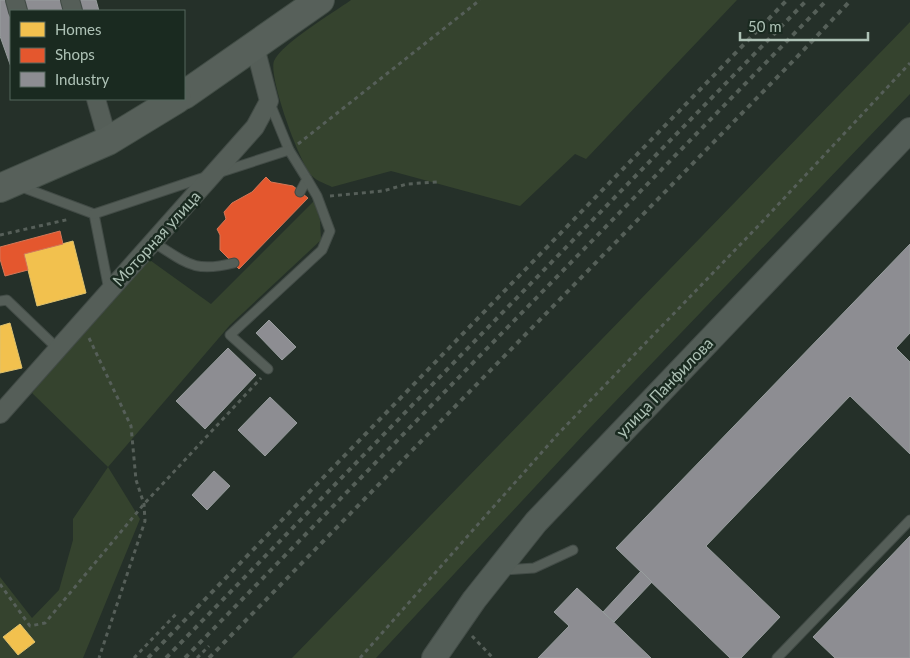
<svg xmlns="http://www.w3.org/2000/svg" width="910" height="658" font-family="Lato,sans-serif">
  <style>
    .green { fill: #35432e }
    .homes { fill: #f2c14e; stroke: #dec16d }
    .shops { fill: #e4572e; stroke: #d47757 }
    .industry { fill: #8d8d92; stroke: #979d9d }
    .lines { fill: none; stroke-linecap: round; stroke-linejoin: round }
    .lane-casing { stroke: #424b46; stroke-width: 11 }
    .street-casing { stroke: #424b46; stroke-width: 20 }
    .secondary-casing { stroke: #424b46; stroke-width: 26 }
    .primary-casing { stroke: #424d46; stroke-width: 30 }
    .path { stroke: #565f59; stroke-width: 3; stroke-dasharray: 4 4; stroke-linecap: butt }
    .lane { stroke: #555e58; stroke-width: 9 }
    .street { stroke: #555e58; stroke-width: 18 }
    .secondary { stroke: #535d57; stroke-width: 24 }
    .primary { stroke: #57605a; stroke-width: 28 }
    .rail { stroke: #555f58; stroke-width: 4; stroke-dasharray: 5 5; stroke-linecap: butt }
    .labels { text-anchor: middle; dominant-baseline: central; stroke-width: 5; stroke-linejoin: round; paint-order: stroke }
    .street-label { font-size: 16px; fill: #aec2b6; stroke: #1a2a20 }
  </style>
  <rect width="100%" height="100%" fill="#253029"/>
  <g class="green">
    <path d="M351,0h386l-151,159 -11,-5 -55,52 -129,-35 -59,16c-6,-3 -15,-6 -20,-11 -12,-12 -44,-99 -38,-115 8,-18 59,-48 77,-61z"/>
    <polygon points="910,22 910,94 587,431 376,658 292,658"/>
    <polygon points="314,201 320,220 321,240 230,325 108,467 140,519 83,658 0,658 0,577 32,618 59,590 73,540 73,519 108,467 32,393 147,258 211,304"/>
  </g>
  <g class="homes">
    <polygon points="73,241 86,293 37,306 24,254"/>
    <polygon points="10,323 22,368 0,373 0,326"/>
    <polygon points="20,624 35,642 18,655 3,637"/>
  </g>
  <g class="shops">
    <polygon points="266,177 271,182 293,186 308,198 239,269 220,250 220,235 217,229 226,219 224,212 232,203 252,192"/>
    <polygon points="60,231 63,244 24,254 28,270 5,276 0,259 0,247"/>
  </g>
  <g class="industry">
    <polygon points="0,0 6,0 11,19 11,67 0,36"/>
    <polygon points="24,0 63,0 66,11 27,11"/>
    <polygon points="77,0 96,0 99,11 80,11"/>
    <polygon points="910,244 910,333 896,348 910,362 910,454 850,396 706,546 780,617 741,658 730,658 616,548"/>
    <polygon points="269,320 296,347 282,360 256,333"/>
    <polygon points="228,348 256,375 205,429 176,401"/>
    <polygon points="270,397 297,423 265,456 238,430"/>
    <polygon points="214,471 230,486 207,510 192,495"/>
    <polygon points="910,536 910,658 835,658 813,637"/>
    <polygon points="641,571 652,582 614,622 603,612"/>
    <polygon points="577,588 603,612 651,658 538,658 569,626 554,612"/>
  </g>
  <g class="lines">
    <defs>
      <g id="lane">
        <polyline points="269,101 289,150 307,179 300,192"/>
        <polyline points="218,173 289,150"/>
        <polyline points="19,186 94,214 109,290"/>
        <polyline points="94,214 205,177"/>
        <path d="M153,242c34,21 40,31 81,21"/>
        <polyline points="0,301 7,300 58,349"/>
        <polyline points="268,369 230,335 322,250 330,231 317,196 307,179"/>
        <polyline points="503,570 534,568 573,550"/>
        <polyline points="777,658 910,520"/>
      </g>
      <g id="street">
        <polyline points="15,0 18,11"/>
        <polyline points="70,0 73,11"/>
        <polyline points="96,99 108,141"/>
        <polyline points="0,414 255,127 269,101 255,47"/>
      </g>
      <polyline id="secondary" points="434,658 474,600 536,522 910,130"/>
      <g id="primary">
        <polyline points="184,95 320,0"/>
        <polyline points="0,188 108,141 177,99"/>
      </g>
    </defs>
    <use href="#lane" class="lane-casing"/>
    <use href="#street" class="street-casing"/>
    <use href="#secondary" class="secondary-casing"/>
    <use href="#primary" class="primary-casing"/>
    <g class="path">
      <polyline points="298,144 480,0"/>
      <polyline points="330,196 383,191 407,184 438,182"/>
      <polyline points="0,235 70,219"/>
      <polyline points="89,338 131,426 136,480 144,504 145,521 99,658"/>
      <polyline points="0,584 30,626 45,623 144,504 261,378"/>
      <polyline points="472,636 493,658"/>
      <polyline points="134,658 177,613"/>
      <polyline points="197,658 209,646"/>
      <polyline points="360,658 557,435 761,223 910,63"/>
    </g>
    <use href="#lane" class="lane"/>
    <use href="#street" class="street"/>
    <use href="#secondary" class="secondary"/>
    <use href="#primary" class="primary"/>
    <g class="rail">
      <polyline points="148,658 787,0"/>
      <polyline points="166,658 807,0"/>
      <polyline points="185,658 827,0"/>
      <polyline points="209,658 796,58 851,0"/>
    </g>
  </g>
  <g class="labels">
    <g class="street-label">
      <text transform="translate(156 238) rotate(-48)">Моторная улица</text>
      <text transform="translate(664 387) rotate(-46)">улица Панфилова</text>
    </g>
  </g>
  <rect x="10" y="10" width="175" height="90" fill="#1a2a20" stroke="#55675c"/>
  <rect x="20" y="22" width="25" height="15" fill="#f2c14e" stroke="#55675c"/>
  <text x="55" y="35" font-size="15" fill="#aec2b6">Homes</text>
  <rect x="20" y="48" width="25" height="15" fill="#e4572e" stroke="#55675c"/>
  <text x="55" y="60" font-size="15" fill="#aec2b6">Shops</text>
  <rect x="20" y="72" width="25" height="15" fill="#8d8d92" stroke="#55675c"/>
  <text x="55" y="85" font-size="15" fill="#aec2b6">Industry</text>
  <path d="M740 32v8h128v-8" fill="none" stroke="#aec2b6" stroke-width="2.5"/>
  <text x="748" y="32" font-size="15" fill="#aec2b6" stroke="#1a2a20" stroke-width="4" paint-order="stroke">50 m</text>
</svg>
